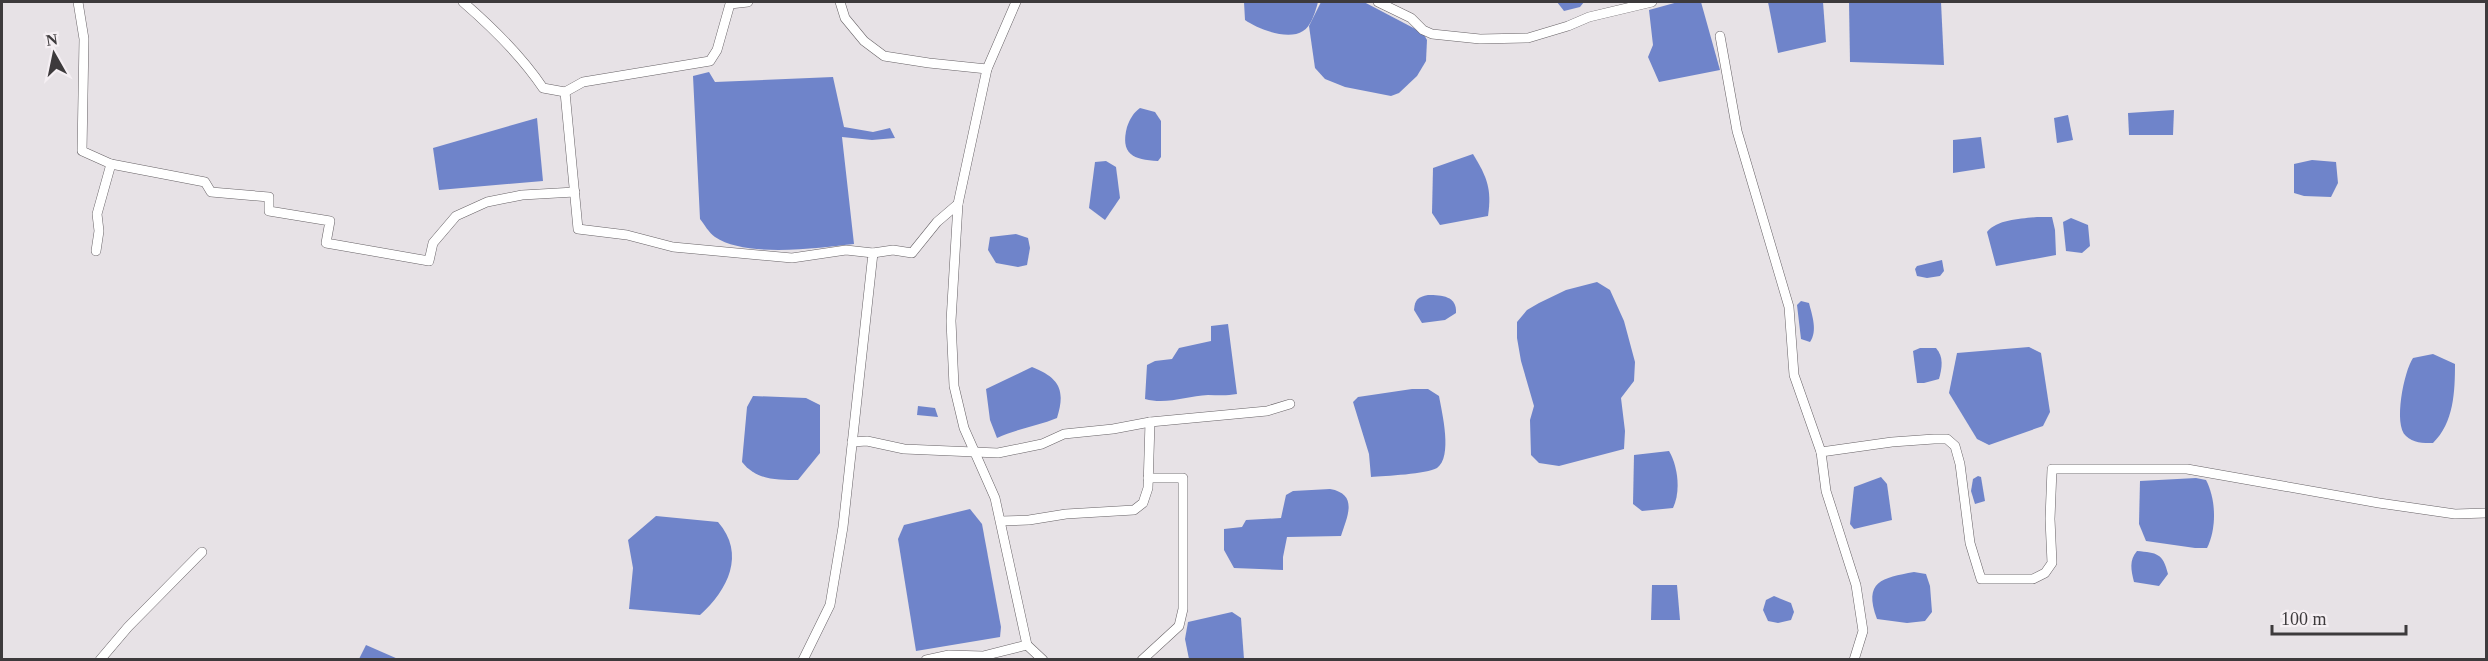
<svg xmlns="http://www.w3.org/2000/svg" width="2488" height="661" font-family="'Times New Roman',serif">
  <style>
    .water { fill: #6f84ca }
    .lines { fill: none; stroke-linecap: round; stroke-linejoin: round }
    .minor-casing { stroke: #676266; stroke-width: 10 }
    .minor { stroke: #fff; stroke-width: 9 }
  </style>
  <rect width="100%" height="100%" fill="#e7e2e6"/>
  <g class="water">
    <path d="M1244,2h74c-2,8 -7,25 -15,29 -15,10 -45,-2 -58,-11z"/>
    <polygon points="1321,2 1364,2 1423,33 1427,40 1426,61 1417,76 1399,93 1391,96 1345,87 1325,79 1315,68 1309,26"/>
    <polygon points="1557,2 1588,2 1584,2 1580,7 1564,11"/>
    <polygon points="1678,2 1701,2 1720,70 1659,82 1648,57 1653,45 1649,10"/>
    <polygon points="1768,2 1823,2 1826,42 1778,53"/>
    <polygon points="1849,2 1941,2 1944,65 1850,62"/>
    <path d="M709,72l6,10 118,-5 11,50 29,5 17,-4 5,10 -23,2 -30,-3 12,107c-35,4 -108,14 -139,-7 -6,-4 -11,-13 -15,-18l-7,-143z"/>
    <path d="M1140,108l15,4 6,9v36l-3,4c-25,-1 -38,-7 -31,-34 3,-8 6,-14 13,-19z"/>
    <polygon points="2174,110 2173,135 2129,135 2128,113"/>
    <polygon points="2068,115 2073,140 2057,143 2054,118"/>
    <polygon points="537,118 543,181 439,190 433,148"/>
    <polygon points="1981,137 1985,168 1953,173 1953,140"/>
    <path d="M1473,154c14,23 19,35 15,62l-48,9 -8,-12 1,-45z"/>
    <polygon points="2312,160 2336,162 2338,183 2331,197 2304,196 2294,193 2294,164"/>
    <polygon points="1106,161 1116,167 1120,198 1105,220 1089,208 1095,162"/>
    <path d="M2037,217h15l3,13 1,25 -60,11 -9,-34c11,-13 34,-13 50,-15z"/>
    <polygon points="2071,218 2088,225 2090,246 2082,253 2066,251 2063,222"/>
    <polygon points="1016,234 1028,238 1030,248 1027,265 1018,267 996,263 988,250 990,237"/>
    <polygon points="1942,260 1944,271 1940,276 1927,278 1917,276 1915,269 1917,266"/>
    <polygon points="1597,282 1610,290 1624,321 1635,362 1634,381 1621,398 1625,431 1624,449 1559,466 1539,463 1531,455 1530,420 1534,406 1521,361 1517,338 1517,322 1527,310 1539,303 1566,290"/>
    <path d="M1428,295c14,0 29,1 28,18l-11,7 -23,3 -8,-13c1,-11 4,-13 14,-15z"/>
    <path d="M1801,301l8,2c3,12 9,28 1,39l-9,-3 -4,-34z"/>
    <path d="M1228,324l9,70c-11,2 -19,1 -29,1 -21,1 -42,10 -63,4l2,-34 8,-4 17,-2 7,-11 32,-7v-15z"/>
    <polygon points="2029,347 2041,353 2050,412 2043,426 1989,445 1977,439 1949,393 1957,353"/>
    <path d="M1920,348h16c8,9 6,20 3,31l-15,4h-7l-4,-32z"/>
    <path d="M2433,354l22,10c0,27 -1,59 -22,79 -10,0 -20,0 -27,-7 -13,-11 -2,-65 7,-78z"/>
    <path d="M1032,367c27,11 34,22 25,51 -19,8 -41,11 -60,20l-7,-18 -4,-31z"/>
    <path d="M1412,389h16l11,7c3,17 14,61 -2,72 -10,6 -52,8 -66,9l-2,-23 -16,-52 5,-5z"/>
    <path d="M753,396l53,2 14,7v48l-22,27c-22,0 -42,0 -56,-18l5,-55z"/>
    <polygon points="918,406 935,408 938,417 917,415"/>
    <path d="M1669,451c9,15 12,41 4,57l-31,3 -9,-7 1,-49z"/>
    <polygon points="1978,476 1981,477 1985,501 1975,504 1971,491 1973,479"/>
    <polygon points="1881,477 1887,484 1892,520 1854,529 1850,524 1854,487"/>
    <path d="M2196,478l10,2c10,19 11,48 1,68h-12l-49,-7 -7,-17 1,-43z"/>
    <path d="M1330,489c29,5 17,28 11,47l-54,1 -4,20v13l-49,-2 -10,-18v-21l18,-2 4,-7 35,-2 5,-23 7,-4z"/>
    <polygon points="970,509 982,524 1001,627 1000,637 916,651 898,539 904,525"/>
    <path d="M656,516l62,6c28,32 10,68 -18,93l-71,-6 4,-41 -5,-28z"/>
    <path d="M2137,551c20,2 26,2 31,23l-9,12 -25,-4c-3,-12 -5,-22 3,-31z"/>
    <path d="M1914,572l12,2 4,12 2,26 -7,9 -18,2 -30,-4c-14,-38 5,-41 37,-47z"/>
    <polygon points="1652,585 1677,585 1680,620 1651,620"/>
    <polygon points="1774,596 1791,603 1794,612 1791,620 1778,623 1768,621 1763,610 1766,600"/>
    <polygon points="1232,612 1241,618 1244,659 1189,659 1185,639 1188,622"/>
    <polygon points="366,645 398,659 359,659"/>
  </g>
  <g class="lines">
    <defs>
      <g id="minor">
        <polyline points="78,2 84,39 82,151 111,164 205,182 211,192 269,197 269,211 330,221 326,243 429,261 433,243 456,216 487,202 522,195 575,192"/>
        <path d="M463,2c30,26 58,53 80,86l22,4 13,137 49,6 46,12 119,11 54,-8 27,3 -30,274 -13,78 -27,55"/>
        <polyline points="840,2 845,18 864,41 884,56 929,63 987,69"/>
        <polyline points="1016,2 987,69 958,204 951,321 954,386 964,428 995,498 1027,645 1043,660"/>
        <polyline points="1378,2 1411,18 1423,30 1432,34 1480,39 1528,38 1568,26 1589,17 1652,2"/>
        <polyline points="1720,36 1737,131 1789,307 1794,375 1821,452"/>
        <polyline points="565,92 583,82 710,61 717,50 730,4 748,2"/>
        <polyline points="96,251 99,231 97,214 111,164"/>
        <polyline points="873,253 893,250 912,253 937,222 958,204"/>
        <polyline points="852,442 867,441 904,449 998,453 1042,444 1064,434 1113,429 1150,422 1267,411 1290,404"/>
        <polyline points="1001,521 1029,520 1066,514 1134,510 1143,503 1148,488 1150,422"/>
        <polyline points="100,660 128,627 202,552"/>
        <polyline points="926,660 949,655 983,656 1027,645"/>
        <polyline points="1142,660 1179,626 1183,609 1183,478 1148,478"/>
        <polyline points="1854,660 1863,631 1856,585 1826,491 1821,452 1892,442 1934,439 1947,439 1955,446 1960,464 1970,543 1981,579 2033,579 2045,573 2052,563 2050,519 2052,469 2187,469 2379,503 2455,514 2486,513"/>
      </g>
    </defs>
    <use href="#minor" class="minor-casing"/>
    <use href="#minor" class="minor"/>
  </g>
  <rect width="2488" height="661" fill="none" stroke="#3d3a3c" stroke-width="6"/>
  <g transform="translate(54 54) rotate(351)" stroke="#f5eff3" stroke-width="4.5" paint-order="stroke">
  <path d="M0-4.5L10 22L0 15L-10 22Z" fill="#3d3a3c"/>
  <text y="-9" font-size="16" font-weight="bold" text-anchor="middle" fill="#3d3a3c">N</text>
  </g>
  <path d="M2272 625v9h134v-9" fill="none" stroke="#3d3a3c" stroke-width="3"/>
  <text x="2281" y="625" font-size="18" fill="#3d3a3c" stroke="#f5eff3" stroke-width="4.5" paint-order="stroke">100 m</text>
</svg>
